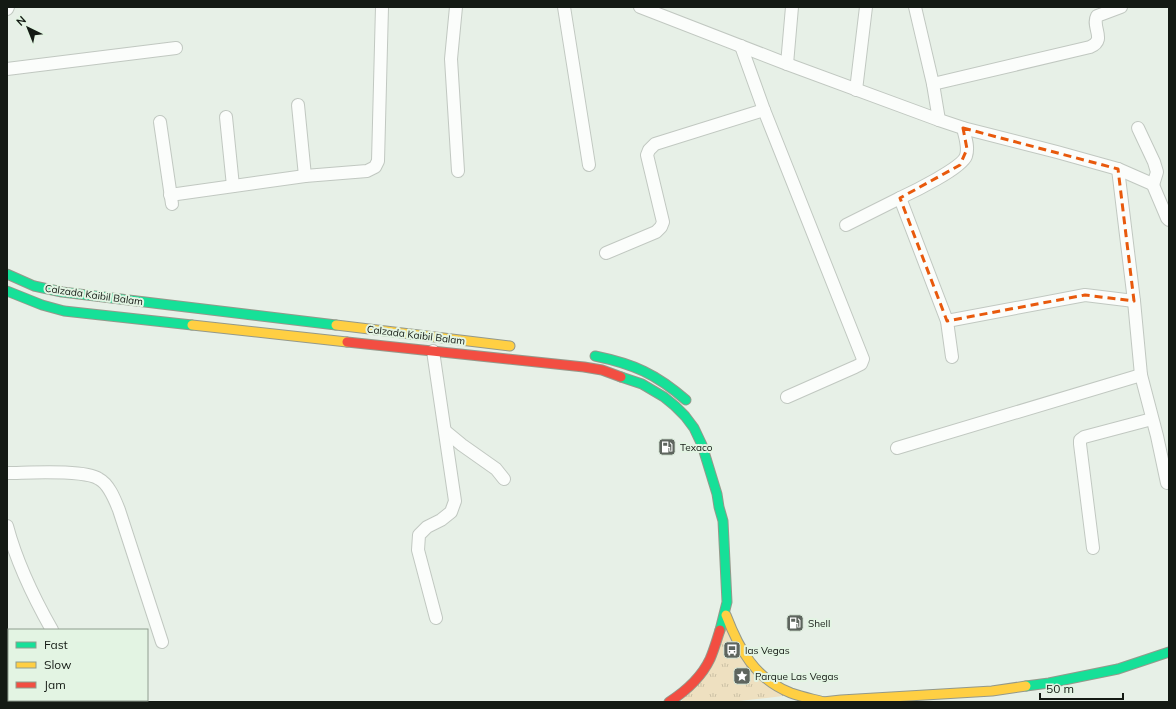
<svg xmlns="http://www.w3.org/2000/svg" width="1176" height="709" font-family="Mulish,sans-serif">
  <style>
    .park { fill: url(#park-tufts) }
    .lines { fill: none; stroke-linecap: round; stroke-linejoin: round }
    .street-casing { stroke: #c1c8c1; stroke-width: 14 }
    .fast-casing { stroke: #94998b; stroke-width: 11 }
    .slow-casing { stroke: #94998b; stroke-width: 11 }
    .jam-casing { stroke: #94998b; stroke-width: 11 }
    .street { stroke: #fbfdfb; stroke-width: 12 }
    .fast { stroke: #16e098; stroke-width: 9 }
    .slow { stroke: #ffcf43; stroke-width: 9 }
    .jam { stroke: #f24e42; stroke-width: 9 }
    .marked { fill: none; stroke: #e8590c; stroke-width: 3; stroke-dasharray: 8 5; stroke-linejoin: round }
    .labels { text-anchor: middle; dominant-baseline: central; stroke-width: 4; stroke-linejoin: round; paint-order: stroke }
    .street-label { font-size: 10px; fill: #141a14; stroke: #e3f4e3 }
    .poi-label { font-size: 10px; fill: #141a14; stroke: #e3f4e3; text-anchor: start }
  </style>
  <defs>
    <pattern id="park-tufts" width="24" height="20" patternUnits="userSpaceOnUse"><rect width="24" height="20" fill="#eee0c0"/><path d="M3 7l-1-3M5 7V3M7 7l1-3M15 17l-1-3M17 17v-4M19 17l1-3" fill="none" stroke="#cbc0a4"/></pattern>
  </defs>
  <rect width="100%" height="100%" fill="#e7f0e7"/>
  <polygon class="park" points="726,620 741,655 792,695 730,702 681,702"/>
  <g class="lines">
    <defs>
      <g id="street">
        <polyline points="456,7 451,59 458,171"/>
        <polyline points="564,7 589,165"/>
        <polyline points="640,7 787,64 939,120 963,128 1057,152 1118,169 1150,183 1153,185 1167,218 1169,220"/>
        <polyline points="915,7 933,84 939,120"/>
        <polyline points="7,9 8,7"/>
        <polyline points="741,46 764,110 863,359 861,364 855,367 787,397"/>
        <polyline points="787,64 792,7"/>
        <polyline points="7,69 176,48"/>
        <path d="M933,84l157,-37c17,-7 1,-20 7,-31l24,-9"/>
        <polyline points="856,90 866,7"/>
        <polyline points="298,105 305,176"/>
        <polyline points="226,117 233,186"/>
        <polyline points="160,122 172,204"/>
        <polyline points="1138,128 1154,162 1157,172 1153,185"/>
        <polyline points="1118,169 1134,301 1141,375 1157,436 1167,483"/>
        <polyline points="170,195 305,176 367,171 375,167 378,161 382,7"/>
        <polyline points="846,225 900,198"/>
        <polyline points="606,253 656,232 661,227 663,222 647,155 649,150 655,144 764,110"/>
        <polyline points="947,321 1085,295 1134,301"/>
        <polyline points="433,351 455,501 451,512 441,520 427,527 419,535 418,550 436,618"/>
        <path d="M952,357l-5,-36 -47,-123c13,-6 62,-30 66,-42 3,-9 -1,-19 -3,-28"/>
        <polyline points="445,431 462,445 496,469 504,479"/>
        <polyline points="897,448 1141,375"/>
        <path d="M7,473c20,0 77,-4 92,6 10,5 16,21 20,31l43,132"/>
        <path d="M7,526c9,34 28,74 45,104"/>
        <polyline points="1093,548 1080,444 1080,440 1084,437 1152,419"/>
      </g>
      <g id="fast">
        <polyline points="7,274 34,286 62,292 336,325"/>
        <polyline points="7,291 42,305 64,311 192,325"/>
        <path d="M595,356c39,8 61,18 91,44"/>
        <polyline points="621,377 642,384 664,397 675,406 685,416 694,428 702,445 717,494 719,507 723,521 727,602 720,630"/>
        <polyline points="1026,686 1049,683 1118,669 1169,652"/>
      </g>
      <g id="slow">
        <polyline points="192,325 347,342"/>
        <polyline points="336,325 510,346"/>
        <path d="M726,615c13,34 29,64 65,78 11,4 22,6 33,9"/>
        <polyline points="823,702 841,700 992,691 1026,686"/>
      </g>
      <g id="jam">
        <polyline points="347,342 584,367 602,370 621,377"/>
        <path d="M669,702c17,-11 32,-24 41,-43 4,-9 7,-20 10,-29"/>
      </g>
    </defs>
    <use href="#street" class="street-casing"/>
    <use href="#fast" class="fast-casing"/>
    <use href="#slow" class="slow-casing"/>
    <use href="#jam" class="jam-casing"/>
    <use href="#street" class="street"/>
    <use href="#fast" class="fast"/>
    <use href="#slow" class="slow"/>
    <use href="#jam" class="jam"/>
  </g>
  <path class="marked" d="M963,128l155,41 16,132 -49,-6 -138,26 -47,-123 60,-33 7,-16z"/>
  <defs>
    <symbol id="fuel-square" viewBox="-11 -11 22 22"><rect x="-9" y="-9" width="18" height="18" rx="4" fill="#5e655e" stroke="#e3f4e3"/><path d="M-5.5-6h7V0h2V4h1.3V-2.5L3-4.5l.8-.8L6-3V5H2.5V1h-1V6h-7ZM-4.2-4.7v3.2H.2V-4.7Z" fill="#fff"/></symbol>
    <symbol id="bus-square" viewBox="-11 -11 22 22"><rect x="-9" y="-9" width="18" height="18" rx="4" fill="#5e655e" stroke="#e3f4e3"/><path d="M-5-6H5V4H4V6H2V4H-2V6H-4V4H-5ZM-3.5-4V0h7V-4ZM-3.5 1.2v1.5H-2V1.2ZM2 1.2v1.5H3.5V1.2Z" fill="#fff"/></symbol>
    <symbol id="sight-square" viewBox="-11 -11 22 22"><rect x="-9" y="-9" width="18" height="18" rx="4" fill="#5e655e" stroke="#e3f4e3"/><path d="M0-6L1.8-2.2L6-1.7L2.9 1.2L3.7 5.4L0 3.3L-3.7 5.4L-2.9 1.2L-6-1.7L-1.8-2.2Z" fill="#fff"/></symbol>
  </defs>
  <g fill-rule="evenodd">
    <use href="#fuel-square" x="657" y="437" width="20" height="20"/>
    <use href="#fuel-square" x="785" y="613" width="20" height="20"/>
    <use href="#bus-square" x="722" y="640" width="20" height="20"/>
    <use href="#sight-square" x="732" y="666" width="20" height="20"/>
  </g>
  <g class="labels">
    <g class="street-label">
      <text transform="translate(94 295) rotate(8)">Calzada Kaibil Balam</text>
      <text transform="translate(416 335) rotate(7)">Calzada Kaibil Balam</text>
    </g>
    <g class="poi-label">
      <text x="680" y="447">Texaco</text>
      <text x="808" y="623">Shell</text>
      <text x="745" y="650">las Vegas</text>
      <text x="755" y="676">Parque Las Vegas</text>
    </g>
  </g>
  <rect width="1176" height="709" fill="none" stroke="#141a14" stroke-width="16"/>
  <rect x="8" y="629" width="140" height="72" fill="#e3f4e3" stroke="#909d90"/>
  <rect x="16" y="642" width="20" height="6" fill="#16e098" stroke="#909d90"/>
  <text x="44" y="649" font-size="12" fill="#141a14">Fast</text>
  <rect x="16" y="662" width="20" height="6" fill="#ffcf43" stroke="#909d90"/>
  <text x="44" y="669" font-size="12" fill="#141a14">Slow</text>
  <rect x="16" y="682" width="20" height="6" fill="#f24e42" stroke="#909d90"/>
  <text x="44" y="689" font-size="12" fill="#141a14">Jam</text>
  <g transform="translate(28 28) rotate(317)" stroke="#e3f4e3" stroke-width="3" paint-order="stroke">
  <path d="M0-3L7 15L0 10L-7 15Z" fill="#141a14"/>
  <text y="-6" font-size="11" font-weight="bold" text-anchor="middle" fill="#141a14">N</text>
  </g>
  <path d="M1040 693v6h83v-6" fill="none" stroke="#141a14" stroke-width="2"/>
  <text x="1046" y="693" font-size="12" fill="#141a14" stroke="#e3f4e3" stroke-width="3" paint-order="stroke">50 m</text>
</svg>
